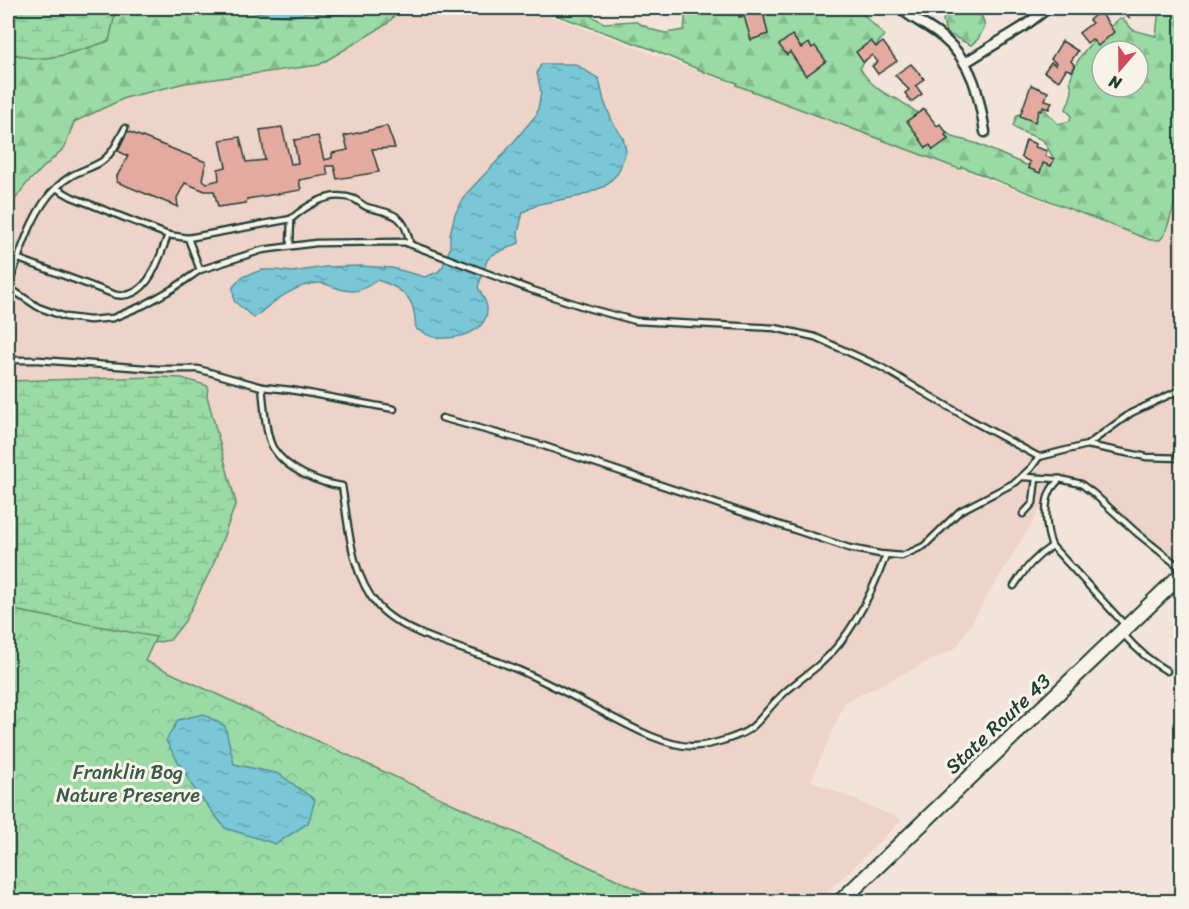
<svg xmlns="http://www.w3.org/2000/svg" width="1189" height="909" font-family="Sriracha,sans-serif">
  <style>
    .built { fill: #eed3c8 }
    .forest { fill: url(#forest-firs); stroke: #5c8c6c; stroke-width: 1.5; fill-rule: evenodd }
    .wetland { fill: url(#wetland-marsh); stroke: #5c8c6c; stroke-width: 1.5 }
    .park { fill: url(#park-crowns); stroke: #5c8c6c; stroke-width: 1.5 }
    .water { fill: url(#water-ripples); stroke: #569096; stroke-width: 1.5 }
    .building { fill: #e4aa9f; stroke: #1f3d34; stroke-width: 1.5 }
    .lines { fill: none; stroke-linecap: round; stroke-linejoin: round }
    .service-casing { stroke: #1f3d34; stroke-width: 9 }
    .minor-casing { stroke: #1f3d34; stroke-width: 13 }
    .primary-casing { stroke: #1f3d34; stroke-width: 18 }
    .path { stroke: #1f3d34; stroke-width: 2; stroke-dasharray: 4.5 4.5; stroke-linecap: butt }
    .service { stroke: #f7f3e8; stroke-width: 4.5 }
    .minor { stroke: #f7f3e8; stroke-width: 8 }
    .primary { stroke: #f7f3e8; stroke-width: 14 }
    .labels { text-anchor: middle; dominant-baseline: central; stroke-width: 6; stroke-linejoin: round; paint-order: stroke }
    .street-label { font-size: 20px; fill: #1f3d34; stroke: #f7f3e8 }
    .park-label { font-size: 20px; fill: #385c4a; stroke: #f7f3e8 }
  </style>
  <defs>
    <pattern id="forest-firs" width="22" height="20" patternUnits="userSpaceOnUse" patternTransform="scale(1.5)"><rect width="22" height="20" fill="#9adaa4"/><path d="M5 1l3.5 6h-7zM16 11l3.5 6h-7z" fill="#84bc8e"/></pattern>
    <pattern id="wetland-marsh" width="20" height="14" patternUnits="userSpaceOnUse" patternTransform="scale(1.5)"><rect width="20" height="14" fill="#9adaa4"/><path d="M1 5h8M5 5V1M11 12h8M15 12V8" fill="none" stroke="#84bc8e"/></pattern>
    <pattern id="park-crowns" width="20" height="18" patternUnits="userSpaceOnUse" patternTransform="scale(1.5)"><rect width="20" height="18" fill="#9adaa4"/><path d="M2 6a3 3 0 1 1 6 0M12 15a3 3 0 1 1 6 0" fill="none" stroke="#84bc8e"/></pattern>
    <pattern id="water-ripples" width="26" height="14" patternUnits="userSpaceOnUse" patternTransform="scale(1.5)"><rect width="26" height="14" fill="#7ac8d7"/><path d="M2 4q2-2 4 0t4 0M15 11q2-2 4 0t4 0" fill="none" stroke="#63a4af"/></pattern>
  </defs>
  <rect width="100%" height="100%" fill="#f3e4d9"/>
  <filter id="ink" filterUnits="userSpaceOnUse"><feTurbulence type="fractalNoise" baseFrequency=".0167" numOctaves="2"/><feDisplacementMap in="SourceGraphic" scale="12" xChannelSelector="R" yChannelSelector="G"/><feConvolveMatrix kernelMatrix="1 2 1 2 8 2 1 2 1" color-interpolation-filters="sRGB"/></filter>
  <g filter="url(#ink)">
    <polygon class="built" points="357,8 530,8 1152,241 1181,166 1181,549 1174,556 1060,477 956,648 845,702 811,781 902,820 818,901 663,901 144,661 8,395 8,51 17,56"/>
    <g class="forest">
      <polygon points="8,8 245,8 258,13 294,16 309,12 333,15 357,8 401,8 387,24 319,65 185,83 125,98 74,122 65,147 27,183 8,209 8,51 16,55"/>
      <path d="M536,8h46l11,9 11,6 30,-2 19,9 12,3 19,-3 1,-11 -1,-11h173l27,27 -24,33c8,14 22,26 37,31l56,38 25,7 48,21 17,-2 8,3 3,-7 -11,-19 -25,-10 -5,-4 4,-11 27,-6 14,15 12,-3 1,-6 -5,-6c2,-5 5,-12 6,-18 0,-5 -3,-9 -1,-14 10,-31 26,-38 48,-58h4l10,11 23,6 3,-28h22v176l-16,50 -5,6h-10l-188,-73 -2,2 -6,-2 -218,-82 1,-2 -30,-10 -56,-24zM1102,51h36v36h-36z"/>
      <path d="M949,8c19,-1 31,-5 36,18l-7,13 -7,6 -25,-12 -3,-13z"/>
    </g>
    <g class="wetland">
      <path d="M8,8h101l6,6 -6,27c-33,10 -69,27 -101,10z"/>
      <polygon points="158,377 182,378 208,386 207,396 236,503 213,565 185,621 170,640 134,646 8,621 8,381"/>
    </g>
    <polygon class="park" points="8,609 156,637 145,661 663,901 8,901"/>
    <g class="water">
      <path d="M245,8h113c-14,10 -31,5 -47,4 -6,0 -12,4 -19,4 -16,0 -33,-3 -47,-8z"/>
      <path d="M541,64h34l24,15 5,22 9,22 10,15 3,13 -8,22 -13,13 -24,10 -42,8 -16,8 -5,21 1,10 -27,12 -5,5 -9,27c3,7 9,14 9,22 0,24 -30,30 -49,29 -7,0 -15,-6 -22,-9 -1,-7 -1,-18 -4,-24 -5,-14 -22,-21 -35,-25 -16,12 -24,14 -43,7 -4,-1 -10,-4 -14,-4 -24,0 -49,20 -66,35l-20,-17 -1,-14 9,-10 20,-7h15l15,2 33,-5 35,-1 32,2 33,9 13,-5 5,-6 7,-18v-14l5,-20 12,-21 34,-36 36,-43 4,-22 -4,-19z"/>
      <polygon points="203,714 225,726 234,764 279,774 315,800 308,823 276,844 225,828 193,787 166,741 178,720"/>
    </g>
    <g class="building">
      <polygon points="738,8 762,8 768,34 751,40 744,16 739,17"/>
      <polygon points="1100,11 1114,32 1098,46 1092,39 1087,43 1079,33 1092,23 1089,20"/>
      <polygon points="792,35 801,48 809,43 812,48 815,46 826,61 806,76 790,52 787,55 779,45"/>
      <polygon points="871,41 876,47 883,42 897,61 878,74 872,66 878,62 872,55 863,62 856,52"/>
      <polygon points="1062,41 1078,51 1071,61 1075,66 1072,71 1066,69 1059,81 1044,72 1051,62 1055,65 1056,63 1051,59"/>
      <polygon points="911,64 924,79 916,86 922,94 911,102 905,93 909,90 895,75"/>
      <polygon points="1031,85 1048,92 1045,100 1052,102 1049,109 1043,107 1041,111 1039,110 1035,122 1020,116"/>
      <polygon points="924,109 937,126 940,124 947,133 945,135 948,139 933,150 930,145 926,148 907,121"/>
      <polygon points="387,126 395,148 372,149 379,172 337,179 334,166 326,166 328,175 299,180 301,190 247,199 246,203 218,207 214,191 205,191 185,183 177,198 178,207 117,182 117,176 128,156 118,151 127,131 206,162 202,179 207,183 219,180 218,169 226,167 220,140 240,137 246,162 265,160 260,130 282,127 291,164 298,163 294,140 318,136 324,160 332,158 332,153 348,150 344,136"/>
      <polygon points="1026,140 1036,144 1035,147 1047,151 1045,156 1054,159 1051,166 1043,163 1040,173 1028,168 1030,162 1021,157"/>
    </g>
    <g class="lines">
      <defs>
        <g id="service">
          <polyline points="56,188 72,197 168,235 188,238 200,270"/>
          <polyline points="188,238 291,219"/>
          <path d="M290,246l1,-27c16,-14 40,-29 63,-20 6,3 10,8 16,9 26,6 35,8 40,36"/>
          <path d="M19,259l97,36c33,5 43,-37 52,-60"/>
          <polyline points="8,287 38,307 65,317 90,320 113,318 144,305 174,288 200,270 262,250 316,243 404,242 529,289 591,309 636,321 775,328 815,337 881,367 969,419 1039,457 1087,445 1131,413 1182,389"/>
          <path d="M8,287c12,-32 23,-76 49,-100 16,-16 27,-15 44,-25 12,-8 18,-23 24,-34"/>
          <path d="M8,360h31l119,9h40l64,18c2,16 3,47 11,61 14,22 45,35 69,38 7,41 8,87 36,120 27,30 94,44 131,60 30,12 58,27 86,42 25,13 72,41 101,38 15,-1 44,-9 55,-18 11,-9 18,-21 28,-30 12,-13 29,-23 42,-35 31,-27 51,-70 65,-108"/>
          <polyline points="262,387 291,390 394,409"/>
          <polyline points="442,418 544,446 849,548 880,554 902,556 924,546 960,511 1016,482 1031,468 1039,457"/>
          <polyline points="1087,445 1147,457 1182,458"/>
          <polyline points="1023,477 1060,479 1081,484 1093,493 1137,533 1177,565"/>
          <path d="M1060,479c-3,3 -7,7 -9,11 -8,13 -5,42 1,56l73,79"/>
          <polyline points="1023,514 1033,503 1036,478"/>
          <path d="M1014,586c10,-17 21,-29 38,-40"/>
          <path d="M1124,635c13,15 25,26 43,36"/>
        </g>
        <g id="minor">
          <path d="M900,8c12,11 29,18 42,29 31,25 37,58 43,95"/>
          <polyline points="966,62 1023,27 1048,8"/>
        </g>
        <polyline id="primary" points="840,902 1182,574"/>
      </defs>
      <use href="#service" class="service-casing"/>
      <use href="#minor" class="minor-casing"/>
      <use href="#primary" class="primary-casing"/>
      <polyline class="path" points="1122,8 1132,22"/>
      <use href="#service" class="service"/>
      <use href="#minor" class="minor"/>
      <use href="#primary" class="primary"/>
    </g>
  </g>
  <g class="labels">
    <g class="street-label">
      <text transform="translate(998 724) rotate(-43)">State Route 43</text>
    </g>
    <g class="park-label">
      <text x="128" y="772">Franklin Bog<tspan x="128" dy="23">Nature Preserve</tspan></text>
    </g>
  </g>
  <rect width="1189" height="909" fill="none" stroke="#f7f3e8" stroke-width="30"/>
  <rect x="15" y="15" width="1159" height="879" fill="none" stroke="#1f3d34" stroke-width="2" filter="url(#ink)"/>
  <g transform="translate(1120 69) rotate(200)"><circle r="28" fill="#f7f3e8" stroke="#a1aaa0" stroke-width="1.5"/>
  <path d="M0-4.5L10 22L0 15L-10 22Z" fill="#d1495b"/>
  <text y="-9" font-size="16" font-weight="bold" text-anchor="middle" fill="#1f3d34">N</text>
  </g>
</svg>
